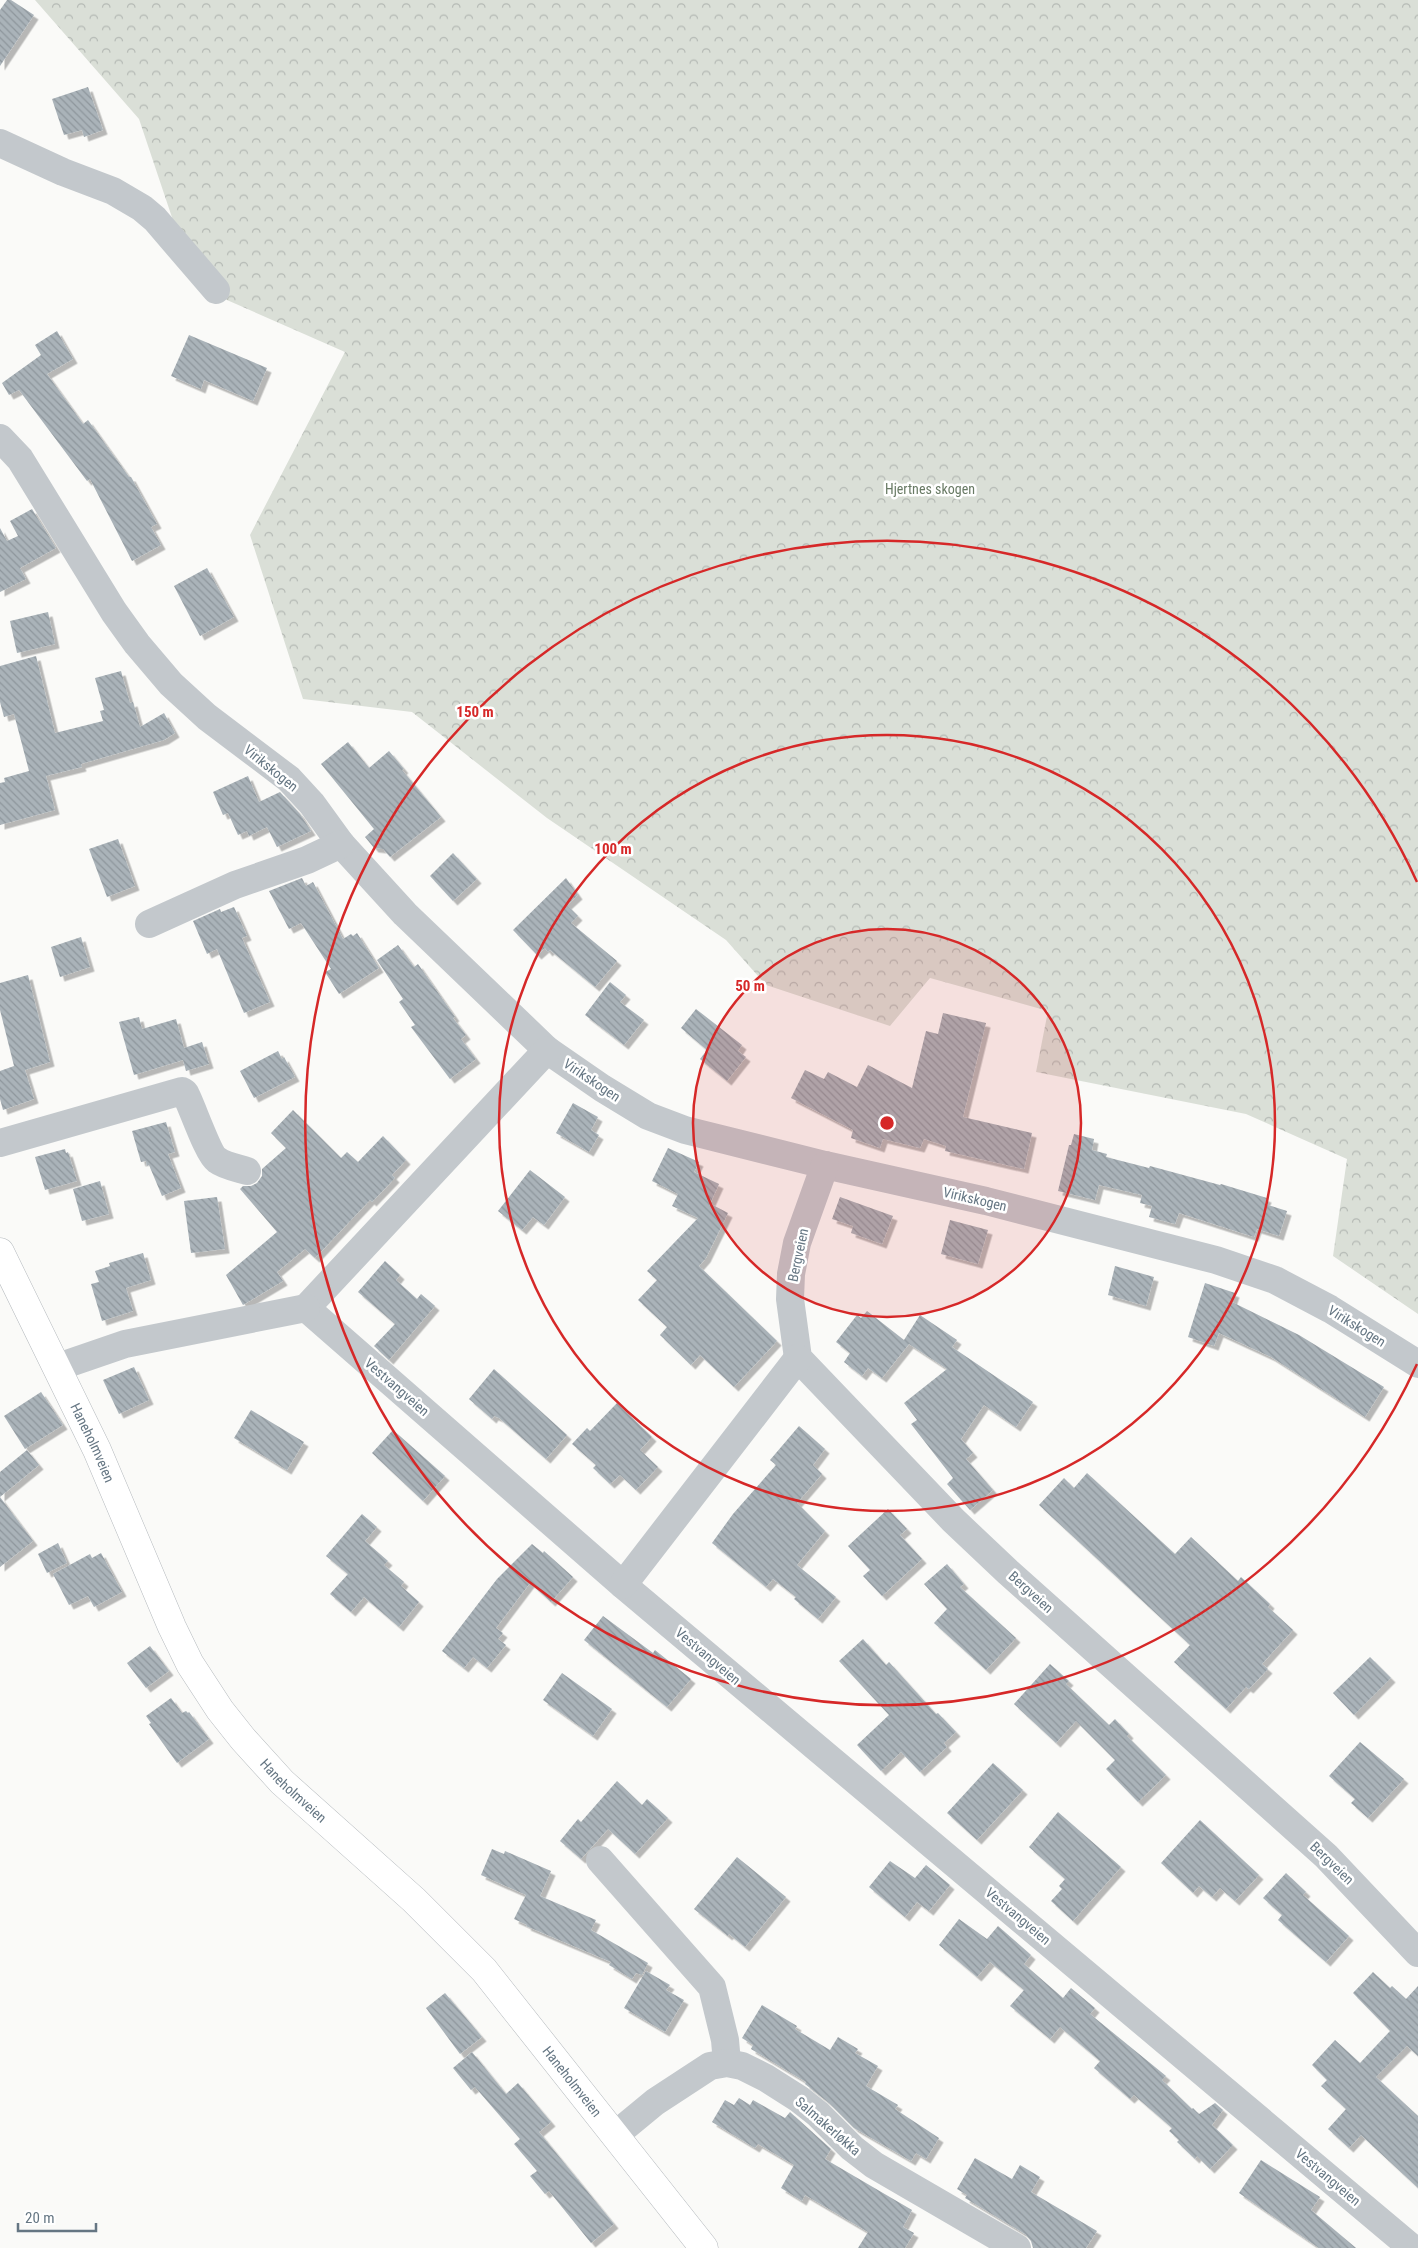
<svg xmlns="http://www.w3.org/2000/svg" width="1418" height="2248" font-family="'Roboto Condensed',sans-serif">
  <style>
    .park { fill: url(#park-crowns) }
    .building { fill: url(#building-back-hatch); filter: url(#shadow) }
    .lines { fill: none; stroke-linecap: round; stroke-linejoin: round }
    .major-casing { stroke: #b5babe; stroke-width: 29 }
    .minor { stroke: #c3c8cc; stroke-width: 28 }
    .major { stroke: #fff; stroke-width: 28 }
    .ring { fill: none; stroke: #d62828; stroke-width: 2.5 }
    .labels { text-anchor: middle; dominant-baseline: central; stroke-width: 5; stroke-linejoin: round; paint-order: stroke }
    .park-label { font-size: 14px; fill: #687a64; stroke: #fff }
    .street-label { font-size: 14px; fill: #657683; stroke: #fff }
    .centre { fill: #d62828; stroke: #fff; stroke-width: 2.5 }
    .ring-label { font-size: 15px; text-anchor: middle; font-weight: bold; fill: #d62828; stroke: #fff; stroke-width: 5; stroke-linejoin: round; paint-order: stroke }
  </style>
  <defs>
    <pattern id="park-crowns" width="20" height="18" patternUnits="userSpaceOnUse" patternTransform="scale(1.25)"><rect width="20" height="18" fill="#dadfd7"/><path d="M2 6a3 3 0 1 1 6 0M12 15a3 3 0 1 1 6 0" fill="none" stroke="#b4b9b4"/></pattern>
    <pattern id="building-back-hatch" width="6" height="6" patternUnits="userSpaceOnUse" patternTransform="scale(1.25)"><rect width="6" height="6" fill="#aab3b9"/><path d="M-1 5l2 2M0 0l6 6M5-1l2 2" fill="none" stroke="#8e969c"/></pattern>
    <filter id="shadow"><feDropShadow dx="4.5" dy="4.5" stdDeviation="0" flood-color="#0004"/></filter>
  </defs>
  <rect width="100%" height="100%" fill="#fafaf8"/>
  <polygon class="park" points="35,0 1418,0 1418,1314 1333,1256 1347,1159 1246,1114 1036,1072 1048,1011 930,978 890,1026 766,985 726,940 547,818 412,712 303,699 250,535 345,352 195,286 139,119"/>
  <g class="building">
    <polygon points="7,0 11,0 34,15 0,66 0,10"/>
    <polygon points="88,87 103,130 84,137 82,130 64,135 52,99"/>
    <polygon points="57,331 73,359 47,374 83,424 88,420 129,477 131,477 157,524 151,527 161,545 132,561 90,479 87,481 19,390 9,395 2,383 41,355 35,345"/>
    <polygon points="189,335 267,368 253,401 204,380 201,389 171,376"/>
    <polygon points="32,509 56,548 20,568 26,579 0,592 0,528 7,541 18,536 10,521"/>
    <polygon points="207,568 234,617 200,636 174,586"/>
    <polygon points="48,612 55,644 17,653 10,621"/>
    <polygon points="36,656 55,733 103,721 100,711 104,710 95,678 121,671 130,703 133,702 140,727 164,713 175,733 164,740 81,764 82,767 46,776 55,810 0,825 0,783 5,782 4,778 29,771 14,714 4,717 0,702 0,666"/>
    <polygon points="348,742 369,768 389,751 404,769 402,770 441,817 390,857 383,849 374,848 365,837 374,829 321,764"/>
    <polygon points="248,776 259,802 280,792 300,814 311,831 277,847 267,827 249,836 247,831 238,835 228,813 223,815 213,792"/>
    <polygon points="118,839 135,886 107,897 89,849"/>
    <polygon points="453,853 477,879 453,901 430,876"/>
    <polygon points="302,878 306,886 313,882 343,939 351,934 353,936 357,933 379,968 339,994 325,972 331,969 301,923 289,929 269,891"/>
    <polygon points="566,878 578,895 567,905 578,916 571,923 617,961 595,987 550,950 548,952 545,948 537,955 513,930"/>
    <polygon points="234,907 247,936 242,938 270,1002 244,1013 217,949 207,954 193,921 220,909 221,912"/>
    <polygon points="81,937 90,967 60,977 51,947"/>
    <polygon points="398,945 414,967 418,964 455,1017 453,1018 466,1035 461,1039 476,1059 450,1079 411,1027 415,1025 399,1002 403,999 377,960"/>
    <polygon points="28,975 50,1062 25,1070 34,1099 3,1110 0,1099 0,1071 14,1066 0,1010 0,983"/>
    <polygon points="610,982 626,995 620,1002 644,1020 624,1045 585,1015"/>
    <polygon points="696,1009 742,1045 738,1051 746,1057 727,1081 700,1059 707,1050 681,1028"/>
    <polygon points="943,1013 986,1023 963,1117 1032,1133 1024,1169 945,1151 946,1146 924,1139 920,1148 883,1139 880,1148 851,1138 853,1130 791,1098 805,1070 824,1079 828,1072 857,1087 868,1065 912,1088 926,1031 938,1034"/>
    <polygon points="139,1017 142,1029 176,1019 184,1048 202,1042 209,1064 186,1071 183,1060 134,1075 119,1022"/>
    <polygon points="278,1051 282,1059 284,1057 295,1077 254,1098 240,1071"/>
    <polygon points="573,1103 598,1117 591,1130 599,1135 589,1152 556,1133"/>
    <polygon points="293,1110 341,1158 347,1152 358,1162 383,1136 406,1160 392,1175 395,1178 372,1202 370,1200 315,1258 305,1249 277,1272 283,1281 243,1305 226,1275 277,1232 240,1189 243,1186 251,1186 257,1183 262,1176 262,1169 286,1148 271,1133"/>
    <polygon points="166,1122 175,1152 168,1154 181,1188 162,1196 149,1165 147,1166 146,1161 141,1162 132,1131"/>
    <polygon points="1074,1134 1094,1139 1092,1150 1107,1154 1106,1157 1149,1168 1150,1166 1220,1185 1221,1184 1267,1198 1265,1204 1287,1211 1279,1236 1257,1229 1254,1237 1179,1213 1175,1224 1149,1217 1152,1206 1140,1203 1142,1195 1099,1185 1095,1200 1058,1191 1069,1145 1071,1145"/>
    <polygon points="668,1148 699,1162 694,1172 719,1184 709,1206 711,1204 728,1213 706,1258 699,1266 777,1341 734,1387 700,1355 691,1365 660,1335 667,1327 638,1300 657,1280 647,1271 698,1218 672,1206 678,1194 652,1181"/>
    <polygon points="65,1149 66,1153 68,1152 77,1181 45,1190 35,1157"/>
    <polygon points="530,1170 565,1197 544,1225 533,1217 522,1230 498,1211"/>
    <polygon points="100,1181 109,1214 82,1221 73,1189"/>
    <polygon points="217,1197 225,1249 191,1253 184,1201"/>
    <polygon points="840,1197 893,1216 882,1244 851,1233 853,1226 832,1219"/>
    <polygon points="950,1220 988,1230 978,1264 941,1254"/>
    <polygon points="143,1253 151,1280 126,1288 133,1311 102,1321 91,1284 99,1282 95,1271 110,1266 109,1263"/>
    <polygon points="385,1261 400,1275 396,1280 417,1299 421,1294 435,1306 389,1360 374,1346 395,1324 358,1292"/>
    <polygon points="1115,1266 1154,1277 1146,1306 1108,1295"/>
    <polygon points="1205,1283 1235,1293 1232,1302 1299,1335 1384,1387 1365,1417 1271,1357 1219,1333 1214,1346 1188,1337"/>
    <polygon points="867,1311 904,1340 920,1315 957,1340 952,1347 1033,1402 1016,1427 984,1405 961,1439 973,1453 966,1459 993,1490 970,1510 947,1484 953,1478 911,1424 917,1420 904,1403 947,1369 909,1344 882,1378 868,1368 862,1376 844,1362 850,1353 836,1342 857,1315 861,1318"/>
    <polygon points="134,1367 149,1400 119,1414 103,1380"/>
    <polygon points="494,1369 567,1435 546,1459 499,1418 494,1416 492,1419 469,1399"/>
    <polygon points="41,1392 63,1425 25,1449 4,1416"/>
    <polygon points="617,1403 652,1437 640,1450 658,1467 636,1490 620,1475 610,1484 593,1468 596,1465 572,1444 587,1428 590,1431"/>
    <polygon points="251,1410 304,1442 287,1470 234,1438"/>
    <polygon points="799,1426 825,1449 813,1465 822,1474 797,1503 825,1531 797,1565 836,1597 818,1619 794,1599 796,1597 773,1579 766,1587 712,1543 733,1514 776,1465 770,1460"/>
    <polygon points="393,1430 445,1476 423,1501 372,1453"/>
    <polygon points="27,1450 39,1465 0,1497 33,1541 0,1567 0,1472"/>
    <polygon points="1087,1473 1175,1554 1191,1537 1238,1581 1241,1577 1270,1604 1268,1607 1293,1630 1262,1664 1268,1669 1249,1689 1246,1687 1226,1709 1174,1662 1190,1645 1039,1505 1064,1478 1074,1488"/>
    <polygon points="888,1509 907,1529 900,1535 922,1559 882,1596 863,1576 870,1570 848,1546"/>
    <polygon points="362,1514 377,1527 365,1541 388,1561 384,1565 404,1582 401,1586 419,1602 399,1627 364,1597 351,1612 330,1594 348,1574 326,1556"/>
    <polygon points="58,1543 67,1563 47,1573 38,1554"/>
    <polygon points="532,1544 543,1553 544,1551 573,1577 551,1602 530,1583 496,1628 503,1633 498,1639 506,1645 487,1668 473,1657 464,1668 442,1651 497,1579"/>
    <polygon points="101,1553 122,1592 94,1607 88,1596 69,1605 53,1574 90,1554 92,1558"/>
    <polygon points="947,1564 964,1584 960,1587 1016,1638 986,1670 934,1623 947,1609 924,1584"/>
    <polygon points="603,1616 653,1653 655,1650 691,1679 667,1707 584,1640"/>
    <polygon points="863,1639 886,1665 889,1662 936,1714 938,1713 956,1732 944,1743 947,1747 920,1772 901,1752 881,1771 857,1745 889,1715 839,1661"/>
    <polygon points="150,1646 169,1671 146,1688 127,1663"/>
    <polygon points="1370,1657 1391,1678 1354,1715 1333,1693"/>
    <polygon points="1050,1664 1069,1681 1066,1684 1109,1725 1115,1719 1129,1734 1127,1736 1166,1775 1138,1802 1106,1769 1115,1760 1076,1721 1056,1743 1014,1704"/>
    <polygon points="562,1673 612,1709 593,1736 543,1700"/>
    <polygon points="171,1698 182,1713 186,1711 188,1713 189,1712 209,1739 177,1763 149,1724 151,1723 146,1716"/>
    <polygon points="1360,1742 1404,1779 1368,1818 1351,1803 1355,1799 1329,1776"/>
    <polygon points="993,1763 1023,1790 977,1840 947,1813"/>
    <polygon points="617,1781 642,1805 647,1799 668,1818 635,1854 608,1829 581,1859 560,1841 578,1819 581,1822"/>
    <polygon points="1058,1812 1121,1867 1073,1921 1051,1901 1062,1889 1059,1886 1065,1879 1029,1847"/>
    <polygon points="1200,1820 1259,1875 1235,1901 1220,1888 1212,1897 1199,1886 1193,1893 1161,1863"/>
    <polygon points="492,1849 504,1854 505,1851 551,1871 540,1896 596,1920 591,1930 648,1963 642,1975 636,1973 632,1979 609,1965 611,1962 526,1926 527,1925 514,1919 526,1895 481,1875"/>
    <polygon points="737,1857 786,1897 745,1947 729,1934 728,1936 694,1909"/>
    <polygon points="890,1861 915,1878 926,1865 950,1885 929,1911 917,1902 905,1917 869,1887"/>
    <polygon points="1286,1873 1306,1892 1303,1895 1349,1936 1326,1962 1278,1920 1282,1915 1263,1898"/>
    <polygon points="959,1919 987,1939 998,1926 1031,1955 1024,1964 1063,1998 1071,1988 1095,2008 1090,2014 1166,2076 1162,2080 1192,2109 1193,2108 1199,2114 1215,2103 1223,2110 1212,2125 1233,2145 1210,2169 1197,2156 1195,2159 1177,2142 1179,2140 1169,2131 1172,2128 1134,2095 1130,2099 1094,2068 1100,2061 1060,2027 1050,2039 1010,2006 1024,1990 990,1962 977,1977 939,1945"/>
    <polygon points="646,1971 670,1985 666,1990 684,2000 665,2032 624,2008"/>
    <polygon points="1373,1972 1390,1988 1392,1986 1406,1999 1418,1986 1418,2056 1407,2046 1376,2077 1418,2116 1418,2188 1361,2135 1349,2148 1328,2129 1346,2109 1321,2086 1327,2080 1312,2065 1335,2040 1360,2063 1390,2031 1353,1993"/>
    <polygon points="445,1993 482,2037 460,2054 426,2008"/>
    <polygon points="762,2005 797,2026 795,2029 830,2050 838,2037 858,2049 855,2053 878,2066 866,2086 898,2105 895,2109 939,2138 926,2159 916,2153 911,2161 854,2128 829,2103 805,2084 806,2082 751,2049 753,2045 742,2038"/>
    <polygon points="472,2052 506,2094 518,2083 551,2122 539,2132 614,2224 591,2243 549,2191 545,2194 530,2176 537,2171 514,2144 520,2139 475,2087 471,2090 453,2068"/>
    <polygon points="739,2098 750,2105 753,2100 785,2118 790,2112 831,2149 825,2159 912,2210 903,2227 914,2233 905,2248 858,2248 868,2232 805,2195 802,2201 781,2188 794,2165 758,2144 755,2148 712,2122 725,2100 734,2105"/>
    <polygon points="975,2158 1012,2179 1020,2165 1040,2177 1031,2192 1097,2231 1086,2248 1033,2248 1031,2241 1025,2234 965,2198 967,2195 957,2189"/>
    <polygon points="1261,2160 1320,2197 1311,2210 1356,2248 1319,2248 1239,2193"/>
  </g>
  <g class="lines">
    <defs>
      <g id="major">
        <path id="s1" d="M0,1252l97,198 75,177 18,37 30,46 23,29 39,43 132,118 70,70 220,278"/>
      </g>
    </defs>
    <use href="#major" class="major-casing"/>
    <g class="minor">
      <polyline points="0,143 63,172 113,191 142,208 155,219 216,290"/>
      <polyline points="0,438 20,459 114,612 137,644 171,684 207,717 289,779 312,804 341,844 405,914 547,1050 602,1088 648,1116 685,1130 825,1165 986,1201 1216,1260 1275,1280 1330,1309 1418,1364"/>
      <polyline points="149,924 235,885 307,860 341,844"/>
      <polyline points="547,1050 306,1308 623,1585 1412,2248"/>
      <path d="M0,1143l182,-52 3,2c7,13 23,61 32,67 8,6 21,8 30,11"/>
      <polyline points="825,1165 797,1243 791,1274 790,1299 798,1358 953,1520 1008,1572 1326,1856 1418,1953"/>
      <polyline points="58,1367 125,1344 306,1308"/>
      <polyline points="623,1585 798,1358"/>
      <polyline points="600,1860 712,1987 725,2040 727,2063"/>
      <polyline points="615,2135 655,2102 710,2066 727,2063 742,2066 766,2078 799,2099 818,2114 852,2148 874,2165 1017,2248"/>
    </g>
    <use href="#major" class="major"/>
  </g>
  <circle cx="887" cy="1123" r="194" fill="#d62828" fill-opacity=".12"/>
  <g class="ring">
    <circle cx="887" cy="1123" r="194"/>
    <circle cx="887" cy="1123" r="388"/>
    <path d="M1417 1364A582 582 0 1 1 1417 882"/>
  </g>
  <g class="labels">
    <g class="park-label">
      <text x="930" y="489">Hjertnes skogen</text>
    </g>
    <g class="street-label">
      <text transform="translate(271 768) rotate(39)">Virikskogen</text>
      <text transform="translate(592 1080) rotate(34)">Virikskogen</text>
      <text transform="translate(975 1199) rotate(13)">Virikskogen</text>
      <text transform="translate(798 1255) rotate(-78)">Bergveien</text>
      <text transform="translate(1357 1326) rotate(32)">Virikskogen</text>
      <text transform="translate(397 1387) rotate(41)">Vestvangveien</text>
      <text stroke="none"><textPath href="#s1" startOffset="212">Haneholmveien</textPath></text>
      <text transform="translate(1031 1592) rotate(42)">Bergveien</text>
      <text transform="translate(708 1656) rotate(40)">Vestvangveien</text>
      <text stroke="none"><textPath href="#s1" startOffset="618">Haneholmveien</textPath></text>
      <text transform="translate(1332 1863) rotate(44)">Bergveien</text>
      <text transform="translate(1018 1916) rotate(40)">Vestvangveien</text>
      <text stroke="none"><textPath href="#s1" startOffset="1022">Haneholmveien</textPath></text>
      <text transform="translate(828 2126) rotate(41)">Salmakerløkka</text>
      <text transform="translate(1328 2177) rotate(40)">Vestvangveien</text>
    </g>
  </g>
  <circle cx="887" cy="1123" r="8" class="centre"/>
  <g class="ring-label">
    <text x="475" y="717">150 m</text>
    <text x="613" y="854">100 m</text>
    <text x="750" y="991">50 m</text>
  </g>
  <path d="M18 2223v8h78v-8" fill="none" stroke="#657683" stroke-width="2.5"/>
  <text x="25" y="2223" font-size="15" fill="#657683" stroke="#ffffff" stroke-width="4" paint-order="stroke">20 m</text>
</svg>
